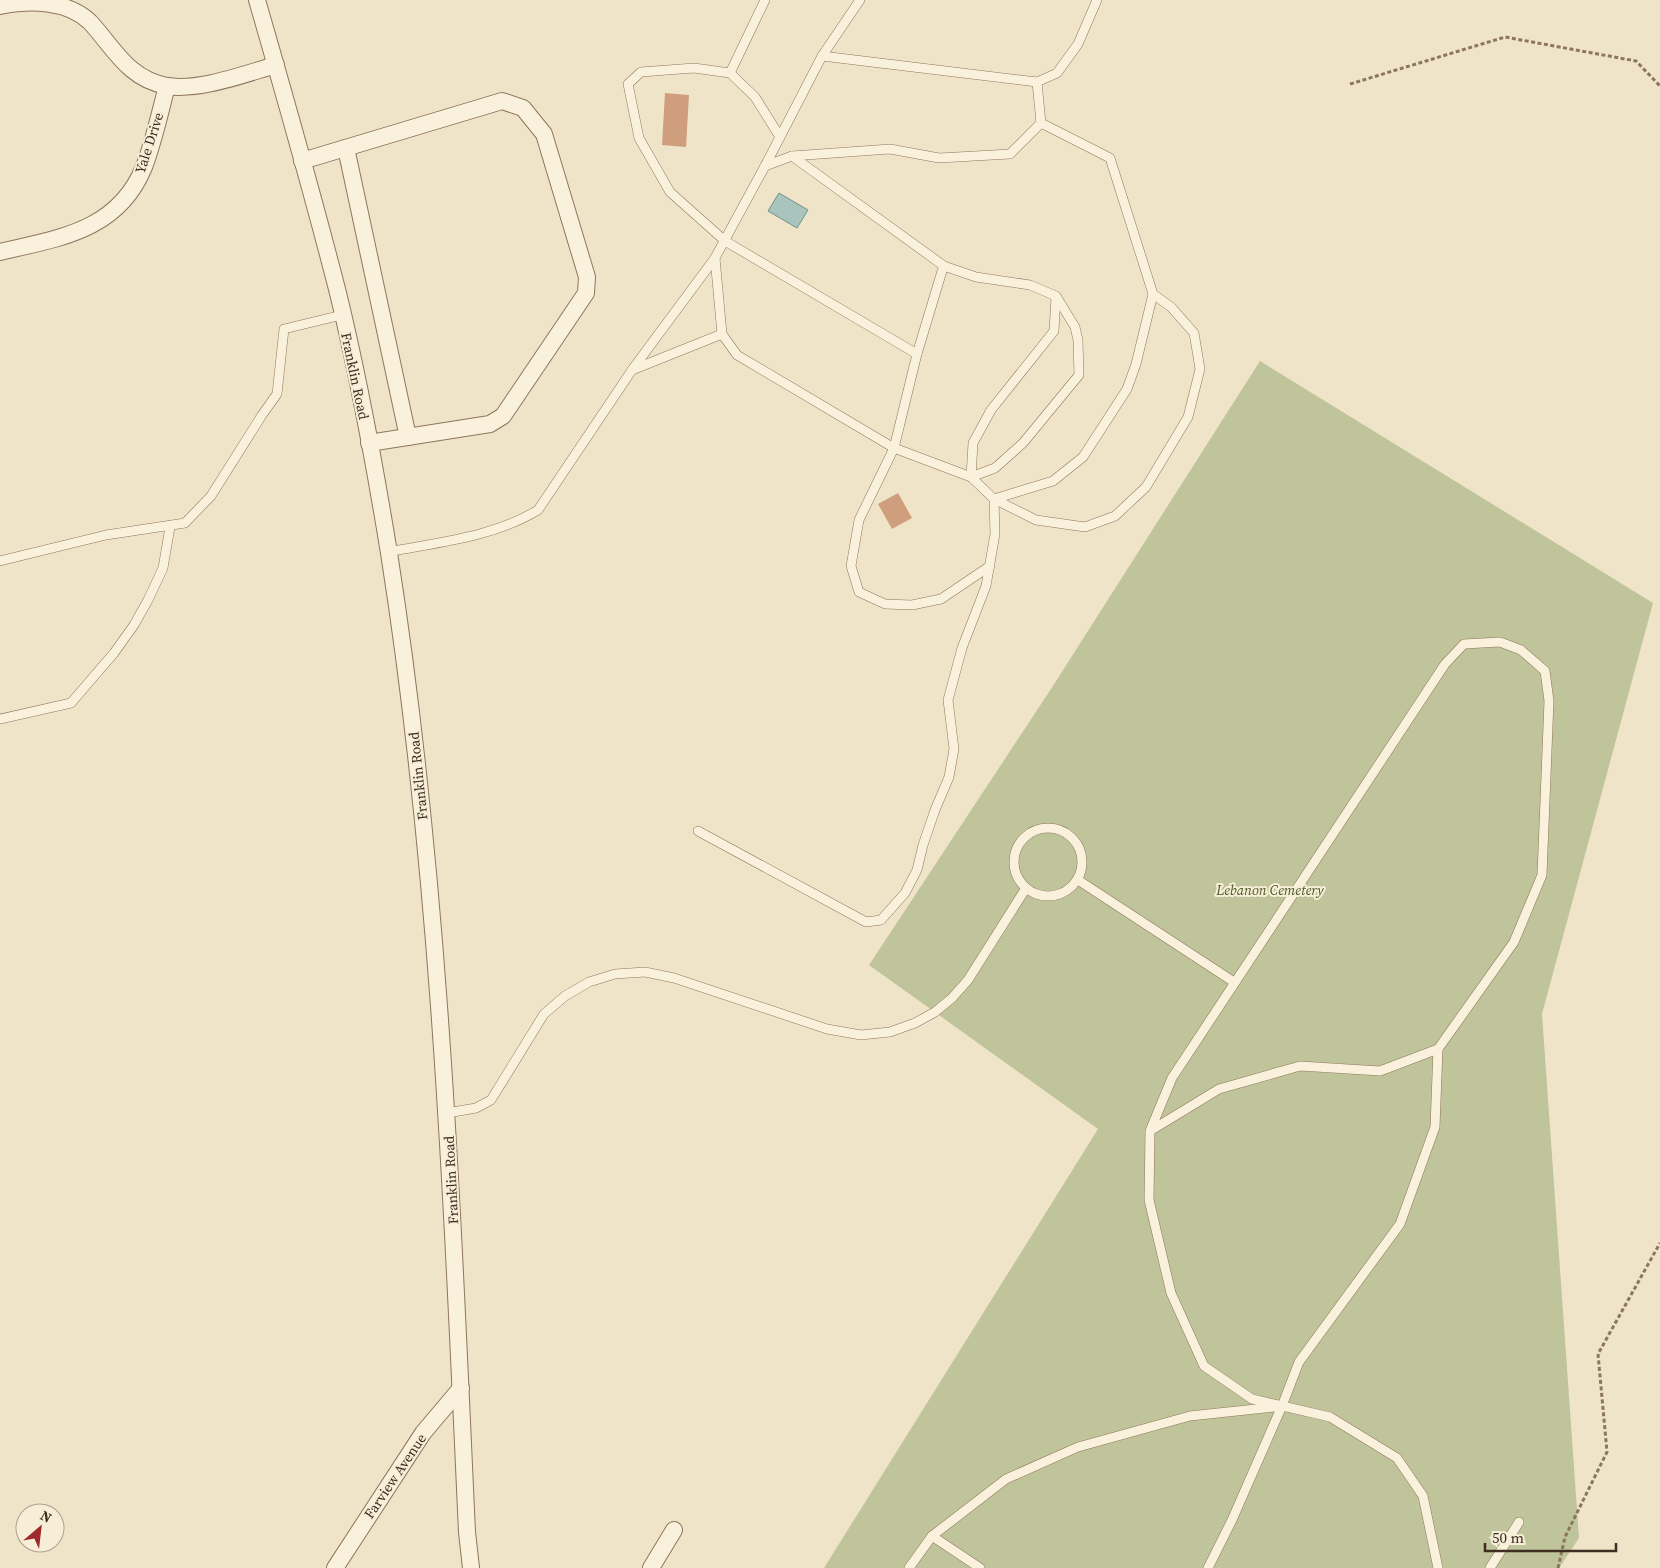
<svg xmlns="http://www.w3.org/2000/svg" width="1660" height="1568" font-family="'Source Serif 4',serif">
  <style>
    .cemetery { fill: #bfc49a }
    .water { fill: #a9c4bc; stroke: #6f938a }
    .building { fill: #cf9f7d }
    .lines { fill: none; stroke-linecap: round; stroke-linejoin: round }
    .service-casing { stroke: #8d765c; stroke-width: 10 }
    .minor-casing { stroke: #8d765c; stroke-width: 18 }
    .path { stroke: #8d765c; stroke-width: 3; stroke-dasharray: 4 2.5; stroke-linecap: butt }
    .service { stroke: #faf1dc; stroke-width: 9 }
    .minor { stroke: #faf1dc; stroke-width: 16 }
    .labels { text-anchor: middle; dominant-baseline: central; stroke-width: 4; stroke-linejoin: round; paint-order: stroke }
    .street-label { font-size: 14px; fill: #3d2e20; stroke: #f7eed8 }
    .park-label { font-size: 14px; font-style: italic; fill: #4d5a26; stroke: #f7eed8 }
  </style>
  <rect width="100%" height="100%" fill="#f0e4c8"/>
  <polygon class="cemetery" points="1260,361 1653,603 1542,1014 1579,1538 1559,1568 824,1568 1098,1129 869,965 1051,689"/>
  <polygon class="water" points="779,193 808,210 797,228 768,211"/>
  <g class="building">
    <polygon points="665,93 689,95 686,147 662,145"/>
    <polygon points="898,493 912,518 892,529 878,504"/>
  </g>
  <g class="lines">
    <defs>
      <g id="service">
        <polyline points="822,56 1037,82 1057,73 1078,44 1097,0"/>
        <polyline points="730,73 765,0"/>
        <polyline points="780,137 755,97 730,73 694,68 641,72 628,84 639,138 670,192 725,241 917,354"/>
        <polyline points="765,166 792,156 890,149 939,158 1010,154 1041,123"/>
        <polyline points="715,258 722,334 737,355 894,448 971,477 995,468 1023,443 1079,375 1078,340 1075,327 1056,296 1030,285 976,277 944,266 792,156"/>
        <polyline points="942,271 917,354 894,448 859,520 851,566 859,592 885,604 912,605 941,599 990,566"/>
        <polyline points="632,370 722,334"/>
        <polyline points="994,499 1036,520 1085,527 1115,516 1146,487 1188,417 1200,369 1194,333 1171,307 1153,294 1110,158 1041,123 1037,82"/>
        <polyline points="994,499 1053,481 1083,457 1127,389 1136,364 1153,294"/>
        <path d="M388,552c51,-10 106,-15 150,-42l94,-140 83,-112 50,-92 57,-110 38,-56"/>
        <polyline points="0,561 106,535 185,523 211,496 262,415 277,394 284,329 342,315"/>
        <polyline points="0,719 71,703 114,653 134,625 148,600 163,568 170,527"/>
        <circle cx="1048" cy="862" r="34"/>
        <polyline points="698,831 866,922 881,920 905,893 917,870 923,845 935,810 949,777 954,749 948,700 962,648 986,586 995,534 994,499 971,477 973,443 991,410 1054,331 1056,297"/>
        <polyline points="1078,880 1234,982"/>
        <polyline points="447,1113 476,1108 491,1100 544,1014 565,996 589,982 615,974 645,972 674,978 827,1029 861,1035 890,1032 915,1023 935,1012 952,998 968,980 1026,888"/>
        <polyline points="1150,1131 1219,1089 1300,1066 1380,1071 1438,1049 1514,942 1542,875 1549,701 1545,671 1521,650 1500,642 1464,644 1445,664 1172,1078 1150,1131 1149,1200 1171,1293 1204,1366 1252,1399 1330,1417 1397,1458 1423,1496 1438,1568"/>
        <polyline points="932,1536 980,1568"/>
        <polyline points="909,1568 932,1536 1006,1479 1078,1447 1190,1416 1274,1407"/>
        <polyline points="1208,1568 1232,1520 1282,1406 1299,1362 1400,1224 1435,1127 1438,1049"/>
        <polyline points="1490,1568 1519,1522"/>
      </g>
      <g id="minor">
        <path d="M257,0c28,97 56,195 81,293 21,86 37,174 51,260 51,324 63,652 78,979l4,36"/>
        <path d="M0,6c30,-6 67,-6 90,16 24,26 38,57 77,64 33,5 77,-12 109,-21"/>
        <polyline points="346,148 408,437"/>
        <polyline points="302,161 502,101 523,108 544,134 587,277 586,293 503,416 490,424 369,443"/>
        <path d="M0,252c59,-14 118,-21 144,-85 10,-26 16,-55 23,-81"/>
        <polyline points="335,1568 423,1433 461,1388"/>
        <polyline points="651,1568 674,1530"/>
      </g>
    </defs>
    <use href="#service" class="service-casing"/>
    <use href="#minor" class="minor-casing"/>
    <g class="path">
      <polyline points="1350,84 1505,37 1636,61 1660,86"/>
      <polyline points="1558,1568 1565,1537 1607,1452 1598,1354 1660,1243"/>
    </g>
    <use href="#service" class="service"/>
    <use href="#minor" class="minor"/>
  </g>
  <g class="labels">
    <g class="street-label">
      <text transform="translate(149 143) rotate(-72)">Yale Drive</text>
      <text transform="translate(355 376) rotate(78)">Franklin Road</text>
      <text transform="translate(418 776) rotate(-96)">Franklin Road</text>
      <text transform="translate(451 1180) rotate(-93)">Franklin Road</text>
      <text transform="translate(395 1476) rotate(-56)">Farview Avenue</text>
    </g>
    <g class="park-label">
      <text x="1270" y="890">Lebanon Cemetery</text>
    </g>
  </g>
  <g transform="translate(40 1528) rotate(28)"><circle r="24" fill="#f7eed8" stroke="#ada18e"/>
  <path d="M0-4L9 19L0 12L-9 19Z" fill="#9e2a2b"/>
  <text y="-8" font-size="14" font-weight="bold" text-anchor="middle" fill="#3d2e20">N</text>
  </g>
  <path d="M1485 1543v8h131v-8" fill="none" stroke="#3d2e20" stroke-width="2.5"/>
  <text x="1492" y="1543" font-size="15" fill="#3d2e20" stroke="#f7eed8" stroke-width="4" paint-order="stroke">50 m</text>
</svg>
